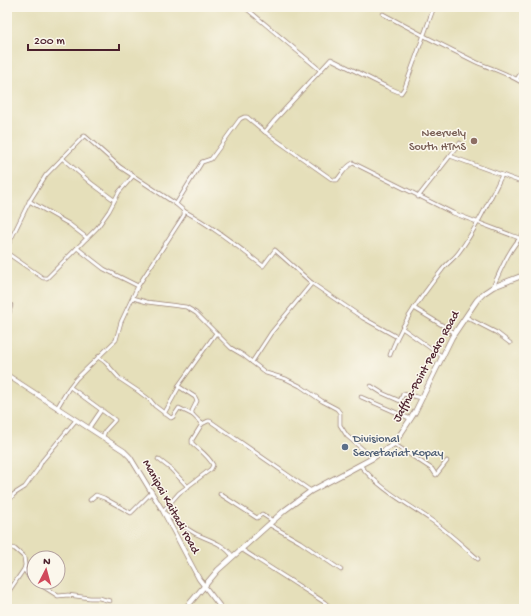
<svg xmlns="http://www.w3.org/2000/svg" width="531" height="616" font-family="'Gochi Hand',sans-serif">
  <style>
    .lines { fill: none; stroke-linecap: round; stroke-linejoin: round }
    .minor-casing { stroke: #987f72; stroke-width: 4.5 }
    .secondary-casing { stroke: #987f72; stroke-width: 5.5 }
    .primary-casing { stroke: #987f72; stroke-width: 6 }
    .minor { stroke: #fff; stroke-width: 3 }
    .secondary { stroke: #fff; stroke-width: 4 }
    .primary { stroke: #fff; stroke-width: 4.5 }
    .education-dot { fill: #8d6e63; stroke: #fbf7ec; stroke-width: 1.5 }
    .service-dot { fill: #5c6f8a; stroke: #fbf7ec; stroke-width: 1.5 }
    .labels { text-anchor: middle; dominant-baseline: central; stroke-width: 3; stroke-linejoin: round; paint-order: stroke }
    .education-label { font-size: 12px; fill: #785e54; stroke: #fbf7ec; text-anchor: end }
    .street-label { font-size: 12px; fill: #4a1f2b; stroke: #fbf7ec }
    .service-label { font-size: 12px; fill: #4e5e75; stroke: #fbf7ec; text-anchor: start }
  </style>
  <rect width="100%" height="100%" fill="#fbf7ec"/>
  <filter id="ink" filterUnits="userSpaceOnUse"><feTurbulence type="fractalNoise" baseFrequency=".025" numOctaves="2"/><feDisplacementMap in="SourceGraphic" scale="8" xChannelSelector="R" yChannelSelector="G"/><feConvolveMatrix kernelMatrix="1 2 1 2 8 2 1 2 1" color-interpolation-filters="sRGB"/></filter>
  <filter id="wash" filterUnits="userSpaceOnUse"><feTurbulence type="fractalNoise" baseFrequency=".012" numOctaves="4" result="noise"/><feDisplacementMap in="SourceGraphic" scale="16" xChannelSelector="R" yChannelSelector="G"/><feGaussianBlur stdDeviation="0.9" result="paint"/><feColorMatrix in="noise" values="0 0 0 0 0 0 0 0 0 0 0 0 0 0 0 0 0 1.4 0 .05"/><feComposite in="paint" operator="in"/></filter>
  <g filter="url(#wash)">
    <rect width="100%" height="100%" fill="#e5dfba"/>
  </g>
  <g filter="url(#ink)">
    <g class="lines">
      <defs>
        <g id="minor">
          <polyline points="248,7 247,9 320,70"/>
          <polyline points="516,7 524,10"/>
          <path d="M383,14c31,17 62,33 93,48 16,7 34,12 48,22"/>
          <polyline points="517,79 524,68"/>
          <path d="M265,132l68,48h4c5,-6 9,-14 16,-17l100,50 66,25"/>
          <polyline points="460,143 450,156 524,183"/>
          <polyline points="62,158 91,183 114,200"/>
          <polyline points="418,197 450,156"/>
          <polyline points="29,201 69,224 87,238"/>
          <path d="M184,211c28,15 53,35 79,55l12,-16 38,34 50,34 34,19"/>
          <polyline points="7,247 29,202 46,175 84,136 85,136 120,167 176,204"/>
          <polyline points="77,248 104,269 138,286"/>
          <polyline points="7,253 43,278 47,278 97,228 109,211 119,192 133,176"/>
          <path d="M493,287c8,-18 17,-40 31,-53"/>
          <polyline points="133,298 147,302 186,307 196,313 231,348 243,355 266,373 286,379 300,386 322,401 337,409 340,413 340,425 347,436 373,458"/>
          <polyline points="7,302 11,305 7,321"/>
          <polyline points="414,308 455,333"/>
          <polyline points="466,317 497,333 510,343"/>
          <polyline points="402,328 443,357"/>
          <path d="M390,355c10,-30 32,-60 52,-85 5,-7 12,-11 17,-18 17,-23 30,-51 43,-77"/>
          <polyline points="98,357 105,362 120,379 138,391 150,400 155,406 171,418 173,417 179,408 193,415"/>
          <polyline points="252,362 271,333 312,283"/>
          <polyline points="371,386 382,393 400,401 403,394 422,398"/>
          <polyline points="70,387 115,420 105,431 103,437"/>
          <polyline points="361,397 411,419"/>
          <polyline points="57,408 69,388 76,379 116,340 121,322 138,286 184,215 184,211 176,204 202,162 211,159 240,119 244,117 247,117 265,132 274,121 331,59 387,87 401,93 405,87 434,7"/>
          <polyline points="164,414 179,387"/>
          <polyline points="202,424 192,414 192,411 197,401 195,397 178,386 216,333"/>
          <polyline points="89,428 102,409"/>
          <polyline points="394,444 432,469 436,475 447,461"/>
          <polyline points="158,459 171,469 188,487"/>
          <path d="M360,465c21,25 45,37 71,55 16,11 32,26 47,39"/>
          <polyline points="220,494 257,518 262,514 273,521"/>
          <polyline points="90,500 96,495 104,498 131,513 152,492"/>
          <polyline points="7,503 14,494 25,487 38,469 42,461 76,420"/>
          <path d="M163,511l16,-18 32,-24 2,-4c-5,-10 -14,-15 -21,-22v-3l10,-16 6,-3h2l101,70"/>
          <path d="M164,513c11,7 21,15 32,21 13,6 29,10 37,23"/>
          <polyline points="270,525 300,542 341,570"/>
          <polyline points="7,546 15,549 24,557 25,565 24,569 29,577 34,581"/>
          <polyline points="241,549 324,602 332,609"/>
          <polyline points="36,582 58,596 68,595 90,598 99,598 110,601"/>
          <polyline points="7,594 24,569"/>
        </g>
        <polyline id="secondary" points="7,375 124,451 130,457 163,511 199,579 222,609"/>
        <polyline id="primary" points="185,609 218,570 285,510 311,491 373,458 394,444 415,412 452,337 477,300 484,293 493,287 524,275"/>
      </defs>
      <use href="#minor" class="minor-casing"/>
      <use href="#secondary" class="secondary-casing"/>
      <use href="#primary" class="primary-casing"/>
      <use href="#minor" class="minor"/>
      <use href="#secondary" class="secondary"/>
      <use href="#primary" class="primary"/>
    </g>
  </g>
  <circle class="education-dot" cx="474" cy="141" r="4"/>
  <circle class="service-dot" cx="345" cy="447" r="4"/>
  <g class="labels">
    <g class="education-label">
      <text x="466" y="134">Neervely<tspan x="466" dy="14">South HTMS</tspan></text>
    </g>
    <g class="street-label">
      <text transform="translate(427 367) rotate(-61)">Jaffna-Point Pedro Road</text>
      <text transform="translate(170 507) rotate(61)">Manipai Kaitadi road</text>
    </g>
    <g class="service-label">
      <text x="353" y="440">Divisional<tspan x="353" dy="14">Secretariat Kopay</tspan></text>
    </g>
  </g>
  <rect width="531" height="616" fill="none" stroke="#fbf7ec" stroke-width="24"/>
  <g transform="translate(46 570) rotate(6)"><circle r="19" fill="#fbf7ec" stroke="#b4a19f"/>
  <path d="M0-3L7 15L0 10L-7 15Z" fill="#d1495b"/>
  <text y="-6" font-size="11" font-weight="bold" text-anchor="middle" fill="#4a1f2b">N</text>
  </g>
  <path d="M28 44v6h91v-6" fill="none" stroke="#4a1f2b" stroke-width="2"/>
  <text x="34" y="44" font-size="12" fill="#4a1f2b" stroke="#fbf7ec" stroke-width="3" paint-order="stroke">200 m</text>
</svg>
